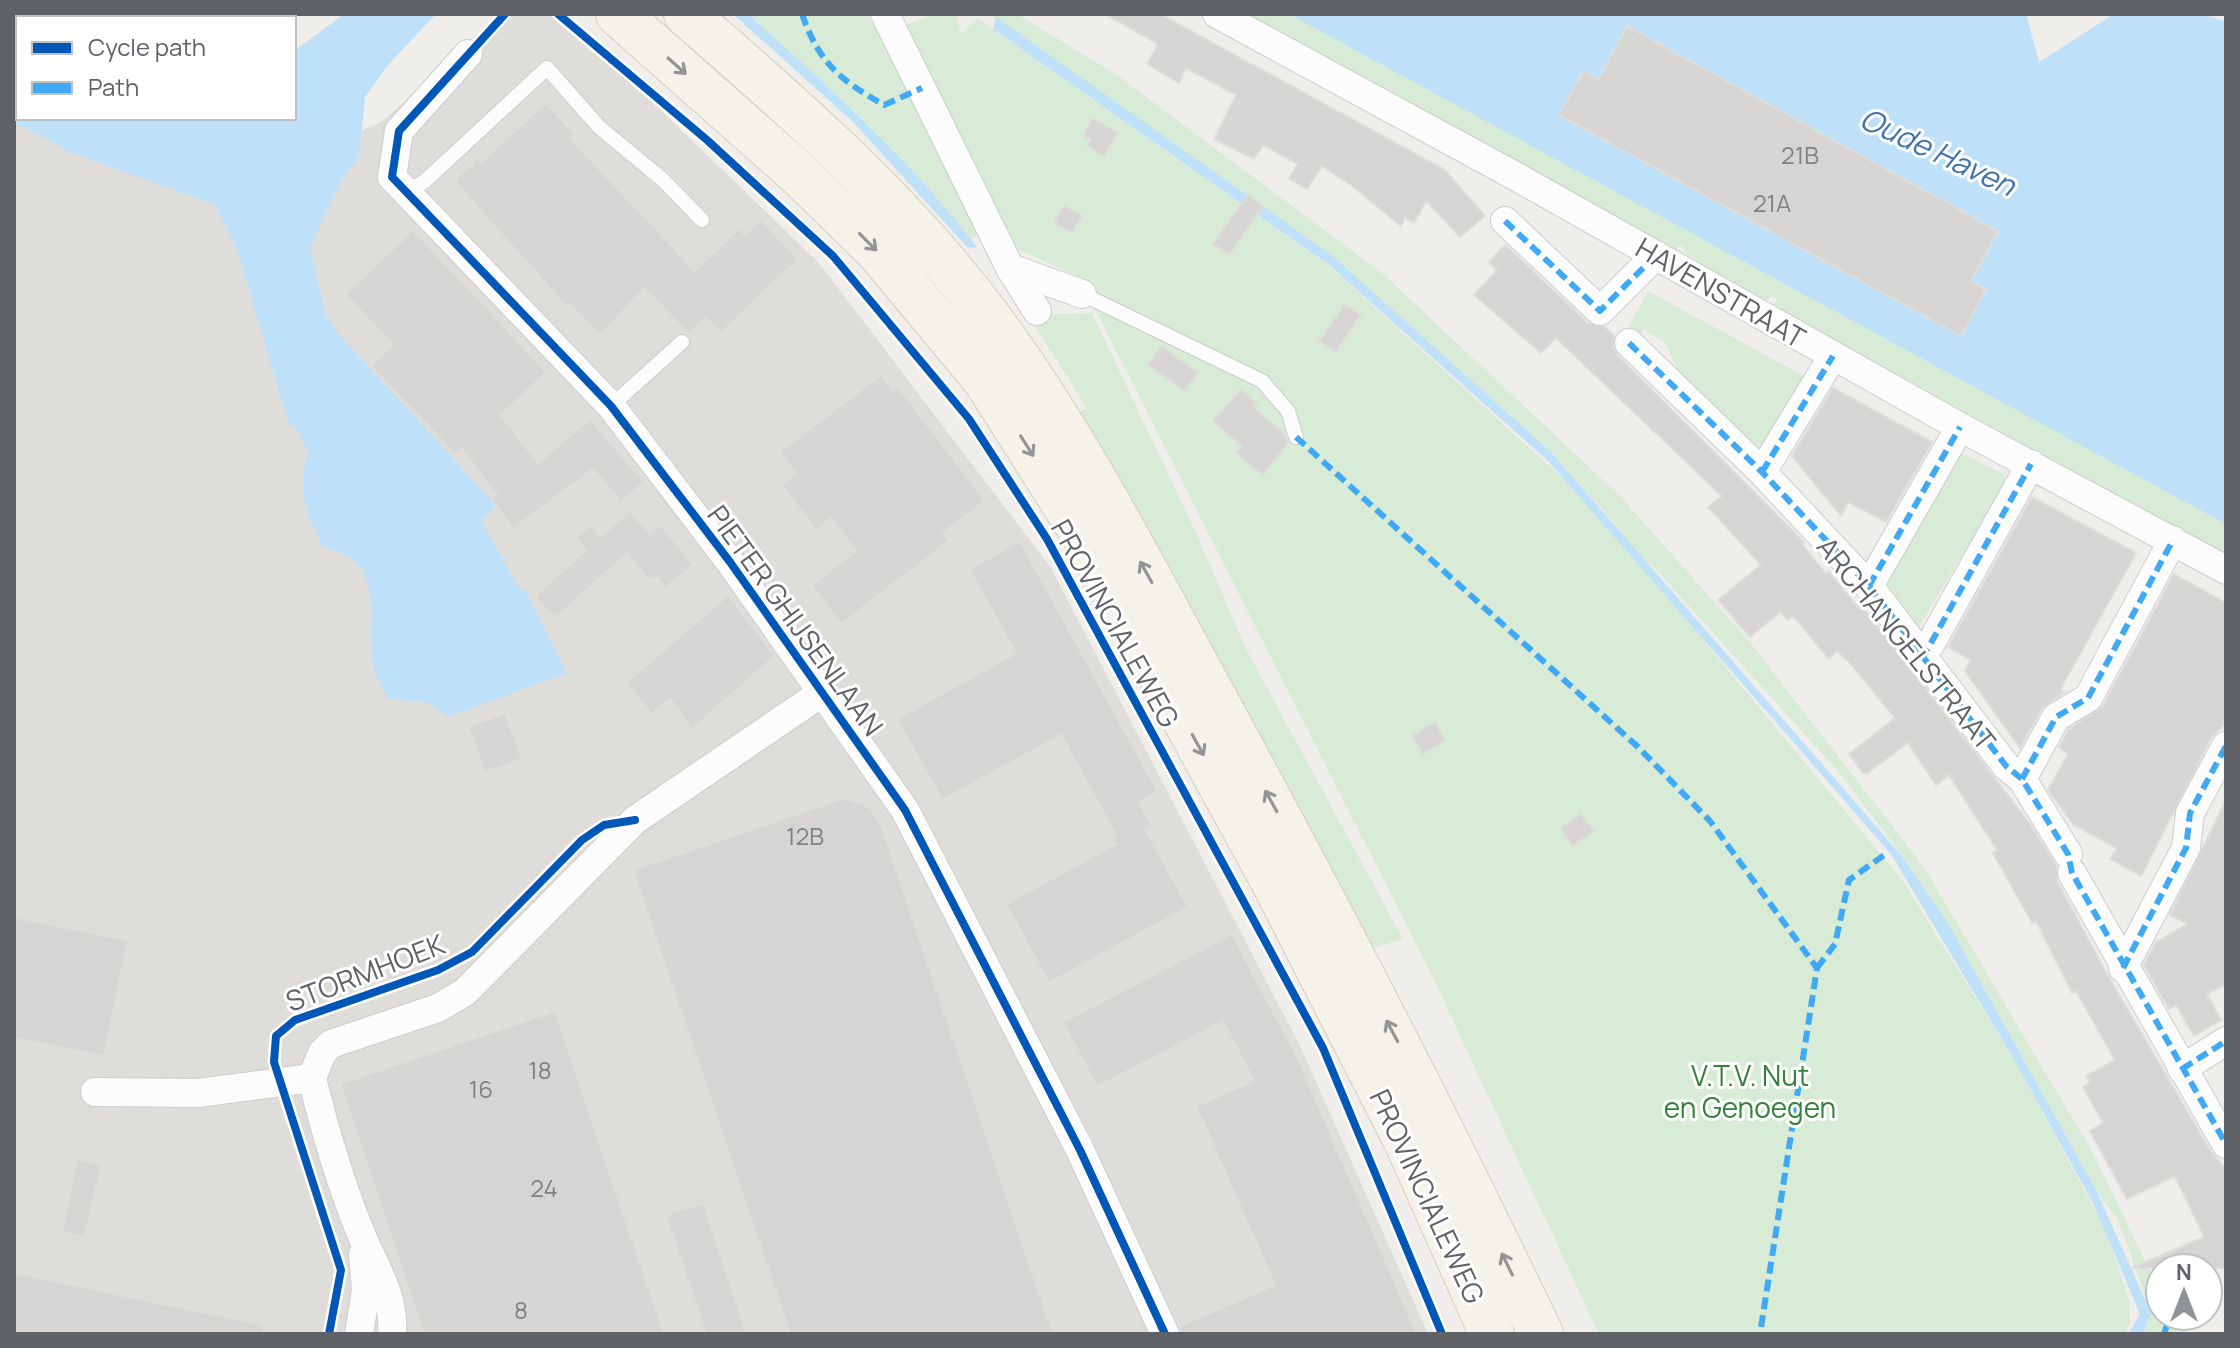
<svg xmlns="http://www.w3.org/2000/svg" width="2240" height="1348" font-family="Manrope,sans-serif">
  <style>
    .industrial { fill: #dfddda }
    .green { fill: #d8ebd6 }
    .water { fill: #bfe0f9 }
    .building { fill: #d6d5d3; stroke: #deddd9; stroke-width: 2 }
    .lines { fill: none; stroke-linecap: round; stroke-linejoin: round }
    .service-casing { stroke: #cbcccc; stroke-width: 16 }
    .minor-casing { stroke: #cbcccc; stroke-width: 30 }
    .primary-casing { stroke: #d7ceb8; stroke-width: 46 }
    .service { stroke: #fdfcfc; stroke-width: 14 }
    .minor { stroke: #fdfcfc; stroke-width: 28 }
    .primary { stroke: #f4f2e9; stroke-width: 44 }
    .quiet { stroke: #3fa9f5; stroke-width: 6; stroke-dasharray: 12 6; stroke-linecap: butt }
    .cycleway-casing { stroke: #fff; stroke-width: 13 }
    .cycleway { stroke: #0057b8; stroke-width: 8 }
    .oneway { stroke: #939595 }
    .labels { text-anchor: middle; dominant-baseline: central; stroke-width: 6; stroke-linejoin: round; paint-order: stroke }
    .number-label { font-size: 24px; fill: #7e8184 }
    .street-label { font-size: 28px; fill: #5f6368; stroke: #fff }
    .park-label { font-size: 28px; fill: #348238; stroke: #fff }
    .water-label { font-size: 30px; font-style: italic; fill: #4174aa; stroke: #fff }
  </style>
  <rect width="100%" height="100%" fill="#efeeea"/>
  <polygon class="industrial" points="507,14 561,14 819,263 1051,568 1301,1048 1428,1334 14,1334 14,114 221,194 381,122"/>
  <g class="green">
    <polygon points="748,14 867,14 911,89 978,235 971,239 841,99"/>
    <polygon points="934,14 956,14 961,34 977,18 1328,265 1624,534 1551,452 1333,256 989,14 1017,14 1114,73 1382,273 1621,497 1748,640 1924,867 2094,1155 2160,1292 2160,1316 2171,1316 2178,1334 2143,1334 2151,1313 2118,1219 2097,1192 1942,913 1899,851 1838,771 1642,554 1707,645 1902,880 2013,1058 2104,1227 2129,1299 2130,1324 2125,1334 1599,1334 1434,980 1079,277 1015,248 905,25"/>
    <polygon points="1241,14 1289,14 2096,451 2226,524 2226,555 1773,307 1777,299 1772,295 1765,303 1694,264 1696,259 1684,252 1686,248 1679,246 1675,252"/>
    <polygon points="1648,291 1804,376 1758,451 1679,373 1665,342 1643,329 1635,345 1624,336"/>
    <polygon points="1092,313 1197,535 1245,647 1403,939 1372,948 1076,414 1087,408 1028,315"/>
    <polygon points="1953,454 1966,455 2006,475 1999,494 1915,633 1878,583"/>
  </g>
  <g class="water">
    <path d="M344,14h92l-47,50 -24,33 -6,59 -18,25 -31,66 15,66 12,19 160,174 -16,14 39,69 6,1 41,83 -119,44 -20,-14 -40,-4c-4,-9 -10,-19 -13,-28 -15,-49 20,-108 -52,-124 -18,-36 -26,-55 -15,-95l-12,-23 -7,-4 -51,-172 -23,-48 -143,-52 -58,-31v-88l4,3v81h276v-67z"/>
    <path d="M733,14h15c80,72 163,147 229,233l-9,1 -115,-126z"/>
    <polygon points="1289,14 2026,14 2039,62 2114,14 2203,14 2226,22 2226,524"/>
    <polygon points="996,17 1333,256 1551,452 1901,855 1945,918 2097,1192 2151,1313 2143,1334 2128,1334 2140,1314 2093,1203 2013,1058 1891,854 1547,460 1329,265 993,29"/>
  </g>
  <g class="building">
    <polygon points="1105,14 1160,14 1445,170 1485,216 1460,237 1426,201 1414,223 1405,218 1401,226 1352,186 1322,166 1307,189 1289,179 1298,164 1263,145 1254,159 1214,139 1236,95 1186,68 1179,83 1147,64 1158,44"/>
    <polygon points="1627,26 1998,231 1971,281 1986,289 1961,336 1559,115 1584,71 1599,79"/>
    <polygon points="545,103 575,134 570,138 695,271 739,228 745,235 761,220 798,259 721,333 706,318 689,334 644,288 600,336 570,304 567,307 454,181 477,159 481,163"/>
    <polygon points="1093,118 1118,133 1104,156 1087,146 1091,140 1083,135"/>
    <polygon points="1248,195 1263,206 1229,255 1213,244"/>
    <polygon points="1064,206 1082,216 1072,233 1054,222"/>
    <polygon points="413,230 547,372 501,415 538,463 590,419 644,482 621,502 593,469 513,529 492,499 497,495 462,449 455,454 371,366 393,345 345,294"/>
    <polygon points="1505,245 1588,323 1605,327 1614,336 1613,347 1617,355 1804,542 1802,544 1826,574 1829,572 1857,606 1868,613 2029,823 2057,867 2057,881 2108,976 2211,1152 2226,1169 2226,1268 2132,1268 2204,1237 2175,1176 2127,1199 2090,1131 2103,1123 2083,1087 2090,1083 2086,1076 2115,1060 2076,991 2072,993 2036,921 2032,923 1993,853 1997,850 1949,775 1936,785 1908,743 1866,774 1863,773 1849,754 1895,718 1850,663 1837,651 1829,659 1793,616 1788,620 1780,612 1750,637 1718,600 1761,565 1708,507 1722,496 1556,338 1541,353 1474,295 1497,270 1489,262"/>
    <polygon points="1345,304 1361,315 1335,352 1319,341"/>
    <polygon points="1162,346 1198,373 1184,391 1148,364"/>
    <polygon points="881,375 893,391 898,387 985,501 943,533 949,541 841,624 812,585 856,551 831,518 816,530 803,513 782,485 796,473 780,452"/>
    <polygon points="1833,388 1932,442 1886,522 1848,502 1841,516 1792,456"/>
    <polygon points="1241,389 1257,403 1253,407 1284,433 1288,443 1263,475 1236,453 1242,446 1213,421"/>
    <polygon points="2032,497 2136,553 2060,690 2064,692 2042,708 2020,748 1965,671 1971,660 1948,647"/>
    <polygon points="630,511 650,534 661,525 693,565 665,588 658,578 648,579 627,553 555,619 535,597 586,550 576,537 591,525 600,537"/>
    <polygon points="1020,541 1158,792 1139,802 1152,825 1145,829 1188,907 1049,983 1006,904 1116,844 1112,837 1116,835 1061,735 942,800 897,719 1016,653 969,569"/>
    <polygon points="2174,574 2226,603 2226,722 2211,738 2141,876 2110,859 2117,848 2074,825 2048,790 2068,754 2059,747 2069,729 2103,706"/>
    <polygon points="728,595 775,656 692,729 670,699 652,714 626,683"/>
    <polygon points="505,713 522,759 485,772 468,727"/>
    <polygon points="1435,722 1445,740 1423,754 1412,736"/>
    <polygon points="848,797 850,801 870,807 883,830 1053,1334 790,1334 633,870"/>
    <polygon points="2226,800 2226,984 2207,994 2221,1020 2194,1036 2176,1005 2169,1009 2144,965 2156,942 2188,924 2170,915"/>
    <polygon points="1581,814 1594,831 1573,846 1560,829"/>
    <polygon points="14,917 128,940 104,1056 14,1038"/>
    <polygon points="1232,934 1299,1061 1417,1334 1182,1334 1180,1326 1275,1285 1196,1106 1254,1081 1223,1021 1097,1087 1063,1022"/>
    <polygon points="555,1011 664,1334 424,1334 340,1084"/>
    <polygon points="77,1159 101,1165 85,1237 62,1232"/>
    <polygon points="703,1203 747,1334 706,1334 666,1215"/>
    <polygon points="14,1273 264,1325 263,1334 14,1334"/>
  </g>
  <g class="lines">
    <defs>
      <g id="service">
        <polyline points="407,192 425,181 547,68 599,127 662,179 702,220"/>
        <polyline points="1082,294 1262,381 1288,411 1296,437"/>
        <polyline points="611,406 682,342"/>
      </g>
      <g id="minor">
        <polyline points="885,14 1010,268 1082,294"/>
        <polyline points="1217,14 1517,177 1960,427 2226,570"/>
        <polyline points="468,54 399,131 392,177 611,406 730,562 905,810 1080,1150 1165,1334"/>
        <polyline points="1505,221 1600,311 1656,255"/>
        <polyline points="1010,268 1037,311"/>
        <polyline points="1629,343 1762,472 1869,586 2006,766 2022,779 2068,854"/>
        <polyline points="1762,472 1833,356"/>
        <polyline points="1869,586 1960,427"/>
        <polyline points="1922,659 2031,464"/>
        <polyline points="2022,779 2056,717 2088,698 2173,540"/>
        <polyline points="2072,873 2226,1144"/>
        <polyline points="2123,968 2186,848 2190,813 2226,746"/>
        <polyline points="2182,1069 2226,1041"/>
        <polyline points="95,1092 198,1093 312,1078"/>
        <polyline points="359,1334 366,1290 363,1255"/>
        <path d="M392,1334c3,-38 -16,-64 -30,-98 -21,-50 -37,-105 -50,-158l10,-25 9,-9 107,-36 27,-16 170,-172 188,-128"/>
      </g>
      <g id="primary">
        <polyline points="618,14 799,174 877,250 986,381 1083,534 1275,885 1407,1143 1492,1334"/>
        <path d="M686,14c108,94 218,189 304,305 87,117 153,248 223,376 115,211 225,423 328,639"/>
      </g>
    </defs>
    <use href="#service" class="service-casing"/>
    <use href="#minor" class="minor-casing"/>
    <use href="#primary" class="primary-casing"/>
    <use href="#service" class="service"/>
    <use href="#minor" class="minor"/>
    <use href="#primary" class="primary"/>
    <g class="quiet">
      <path d="M802,14c17,49 38,66 82,91l38,-17"/>
      <polyline points="1505,221 1600,311 1656,255"/>
      <polyline points="1629,343 1762,472 1869,586 2006,766 2022,779 2068,854 2072,873 2226,1144"/>
      <polyline points="1296,437 1638,747 1710,821 1817,968 1760,1334"/>
      <polyline points="1762,472 1833,356"/>
      <polyline points="1869,586 1960,427"/>
      <polyline points="1922,659 2031,464"/>
      <polyline points="2022,779 2056,717 2088,698 2173,540"/>
      <polyline points="1817,968 1835,944 1849,880 1887,853"/>
      <polyline points="2123,968 2186,848 2190,813 2226,746"/>
      <polyline points="2182,1069 2226,1041"/>
      <polyline points="2164,1334 2170,1316"/>
    </g>
    <defs>
      <g id="cycleway">
        <polyline points="505,14 399,131 392,177 611,406 730,562 905,810 1080,1150 1165,1334"/>
        <polyline points="558,14 707,140 833,256 969,419 1047,539 1323,1048 1442,1334"/>
        <polyline points="329,1334 341,1270 274,1062 276,1036 295,1020 438,970 472,952 582,840 604,825 635,820"/>
      </g>
    </defs>
    <use href="#cycleway" class="cycleway-casing"/>
    <use href="#cycleway" class="cycleway"/>
  </g>
  <defs><path id="oneway-shaft" d="M-6 0H5M1.5-3L5.5 0L1.5 3" fill="none" stroke-width="1.6" stroke-linecap="round" stroke-linejoin="round" transform="scale(2)"/></defs>
  <g class="oneway">
    <use href="#oneway-shaft" transform="translate(677 66) rotate(42)"/>
    <use href="#oneway-shaft" transform="translate(868 242) rotate(45)"/>
    <use href="#oneway-shaft" transform="translate(1027 446) rotate(58)"/>
    <use href="#oneway-shaft" transform="translate(1146 572) rotate(-119)"/>
    <use href="#oneway-shaft" transform="translate(1198 745) rotate(61)"/>
    <use href="#oneway-shaft" transform="translate(1271 801) rotate(-119)"/>
    <use href="#oneway-shaft" transform="translate(1392 1031) rotate(-118)"/>
    <use href="#oneway-shaft" transform="translate(1507 1264) rotate(-116)"/>
  </g>
  <g class="labels">
    <g class="number-label">
      <text x="1800" y="154">21B</text>
      <text x="1772" y="202">21A</text>
      <text x="805" y="835">12B</text>
      <text x="540" y="1069">18</text>
      <text x="481" y="1088">16</text>
      <text x="544" y="1187">24</text>
      <text x="521" y="1309">8</text>
    </g>
    <g class="street-label">
      <text transform="translate(1721 292) rotate(30)">HAVENSTRAAT</text>
      <text transform="translate(796 620) rotate(54)">PIETER GHIJSENLAAN</text>
      <text transform="translate(1116 623) rotate(61)">PROVINCIALEWEG</text>
      <text transform="translate(1907 643) rotate(51)">ARCHANGELSTRAAT</text>
      <text transform="translate(365 972) rotate(-21)">STORMHOEK</text>
      <text transform="translate(1428 1196) rotate(65)">PROVINCIALEWEG</text>
    </g>
    <g class="park-label">
      <text x="1750" y="1075">V.T.V. Nut<tspan x="1750" dy="32">en Genoegen</tspan></text>
    </g>
    <g class="water-label">
      <text transform="translate(1938 151) rotate(25)">Oude Haven</text>
    </g>
  </g>
  <rect width="2240" height="1348" fill="none" stroke="#5f6368" stroke-width="32"/>
  <rect x="16" y="16" width="280" height="104" fill="#ffffff" stroke="#bfc1c3" stroke-width="2"/>
  <rect x="32" y="42" width="40" height="12" fill="#0057b8" stroke="#bfc1c3" stroke-width="2"/>
  <text x="88" y="56" font-size="24" fill="#5f6368">Cycle path</text>
  <rect x="32" y="82" width="40" height="12" fill="#3fa9f5" stroke="#bfc1c3" stroke-width="2"/>
  <text x="88" y="96" font-size="24" fill="#5f6368">Path</text>
  <g transform="translate(2184 1292)"><circle r="38" fill="#ffffff" stroke="#bfc1c3" stroke-width="2"/>
  <path d="M0-6L14 30L0 20L-14 30Z" fill="#919496"/>
  <text y="-12" font-size="22" font-weight="bold" text-anchor="middle" fill="#5f6368">N</text>
  </g>
</svg>
